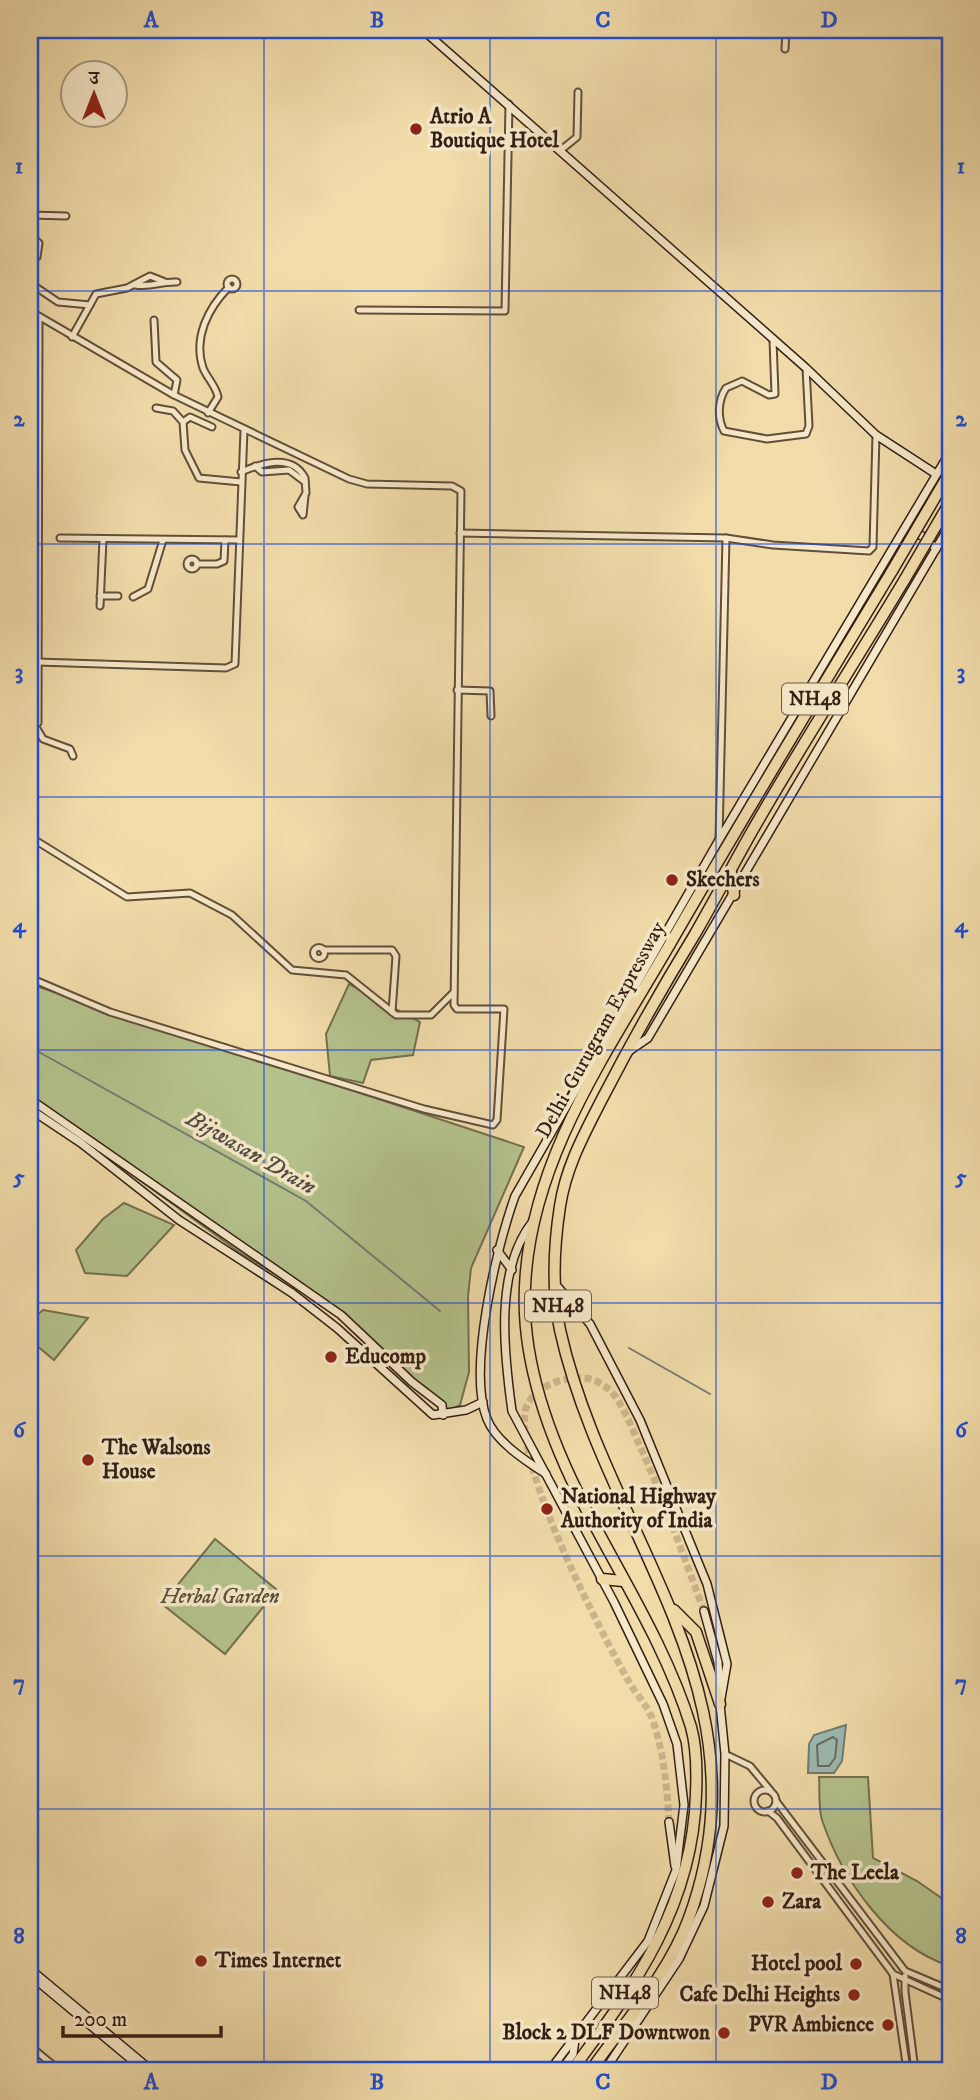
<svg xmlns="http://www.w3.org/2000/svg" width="980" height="2100" font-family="'IM FELL DW Pica','Noto Serif Devanagari',serif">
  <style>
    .green { fill: #b4c28c; stroke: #747050; stroke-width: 2 }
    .water { fill: #9cbab1; stroke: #727c72; stroke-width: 2 }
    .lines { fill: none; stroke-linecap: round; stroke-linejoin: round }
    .shore { stroke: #686c62; stroke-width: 2 }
    .stream { stroke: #727c72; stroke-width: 2 }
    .secondary-tunnel { stroke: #cbb68c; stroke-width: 7; stroke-dasharray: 7 3.5; stroke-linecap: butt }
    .street-casing { stroke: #624e3a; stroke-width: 9 }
    .secondary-casing { stroke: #331e14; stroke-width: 10 }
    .highway-casing { stroke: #331e14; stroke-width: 13 }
    .street { stroke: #f6e8c8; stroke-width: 5 }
    .secondary { stroke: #f6e8c8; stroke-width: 7 }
    .highway { stroke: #f1dcaa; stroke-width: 10 }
    .highway-bridge-casing { stroke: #331e14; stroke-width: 13; stroke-linecap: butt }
    .highway-bridge { stroke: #f1dcaa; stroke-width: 10 }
    .grid { fill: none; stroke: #1d4ed8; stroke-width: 2; stroke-opacity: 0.55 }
    .poi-dot { fill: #8f2418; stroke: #f6e8c8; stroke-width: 2.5 }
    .labels { text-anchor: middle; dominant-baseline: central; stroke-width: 7; stroke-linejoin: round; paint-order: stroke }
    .shield { fill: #f6e8c8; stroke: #6e5b4a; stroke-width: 2 }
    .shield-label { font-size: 19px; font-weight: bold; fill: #331e14 }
    .poi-label { font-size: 21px; font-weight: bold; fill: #331e14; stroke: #f6e8c8; text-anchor: start }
    .street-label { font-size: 21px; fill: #331e14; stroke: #f6e8c8 }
    .park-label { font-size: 21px; font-style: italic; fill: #5a4f38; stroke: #f6e8c8 }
    .water-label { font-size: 23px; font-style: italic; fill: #524d43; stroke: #f6e8c8 }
    .neatline { fill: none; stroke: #1d4ed8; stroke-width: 2.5 }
    .grid-label { font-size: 23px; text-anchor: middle; font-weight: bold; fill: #1d4ed8 }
  </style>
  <rect width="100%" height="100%" fill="#f1dcaa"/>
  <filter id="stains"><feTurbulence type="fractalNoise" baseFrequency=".00286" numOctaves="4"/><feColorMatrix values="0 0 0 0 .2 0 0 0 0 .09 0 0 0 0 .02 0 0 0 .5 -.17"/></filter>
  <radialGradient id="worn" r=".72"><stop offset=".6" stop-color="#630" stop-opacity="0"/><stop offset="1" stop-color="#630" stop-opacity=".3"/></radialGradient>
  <g class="green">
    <polygon points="30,984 524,1147 471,1268 468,1296 469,1372 460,1405 445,1413 327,1306 239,1252 30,1101"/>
    <polygon points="349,984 420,1022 413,1055 371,1060 363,1083 330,1076 326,1034"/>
    <polygon points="124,1203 174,1225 127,1276 85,1273 76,1250 103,1219"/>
    <polygon points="43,1310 88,1318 54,1360 30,1340 30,1321"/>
    <polygon points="215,1539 277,1590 225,1654 162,1604"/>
    <path d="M819,1777h49l5,81 44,23 33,23v62c-61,-19 -108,-87 -128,-146 -4,-13 -2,-30 -3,-43z"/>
  </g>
  <polygon class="water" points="846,1725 842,1761 834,1773 808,1773 809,1744 814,1735"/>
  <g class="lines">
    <polygon class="shore" points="833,1737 837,1740 835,1758 829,1766 818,1766 817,1745"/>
    <g class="stream">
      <polyline points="30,1047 306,1201 440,1311"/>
      <polyline points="629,1348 710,1394"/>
    </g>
    <path class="secondary-tunnel" d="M669,1822c-2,-35 -5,-70 -17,-104 -5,-13 -16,-24 -23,-36 -30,-53 -112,-212 -104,-269 3,-24 37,-37 59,-35 12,1 23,8 31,18 12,17 19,38 28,57 23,52 41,105 61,158"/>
    <defs>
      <g id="street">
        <polyline points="785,49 786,30"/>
        <polyline points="561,150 577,137 578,92"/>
        <polyline points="30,215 66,216"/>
        <polyline points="30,235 39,243 37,257 30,261"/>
        <circle cx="232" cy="284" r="5"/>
        <polyline points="30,283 58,302 90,305"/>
        <path d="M135,285c16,3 26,-4 42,-3"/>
        <polyline points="359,310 505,311 509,104"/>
        <polyline points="30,311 174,395 349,479 367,484 452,486 461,491 454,1005 457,1009 504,1009 497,1120 493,1125 424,1109 110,1012 30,978"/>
        <polyline points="154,320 156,362 177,380 174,395"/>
        <polyline points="72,337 96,294 127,288 150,276 165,282"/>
        <path d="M773,340l2,54 -6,1 -27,-14 -16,7c-8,12 -9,30 -2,43l43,8 39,-5 3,-8 -3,-58"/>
        <polyline points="156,408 173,411 183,422 185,450 199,478 241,482"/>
        <path d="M208,413l10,-16c-2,-11 -11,-19 -15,-29 -10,-30 5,-60 26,-81"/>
        <polyline points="183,422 190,417 212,427"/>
        <polyline points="255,466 262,472 289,470 305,482"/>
        <path d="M241,472c21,-9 51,-19 64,6l1,15 -8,14 5,8 2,-19"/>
        <polyline points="460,533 726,538 773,545 869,551 873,547 876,435"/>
        <polyline points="60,538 238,540"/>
        <circle cx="192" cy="564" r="5"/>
        <polyline points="197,564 217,564 224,561 225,540"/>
        <polyline points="100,596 118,596"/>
        <polyline points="133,597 148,589 163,540"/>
        <polyline points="100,606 103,539"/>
        <polyline points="37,662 226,668 235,664 244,430"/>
        <polyline points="457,690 490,691 491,716"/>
        <polyline points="36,727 43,739 70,749 73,756"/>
        <polyline points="30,729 38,723 39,317"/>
        <polyline points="30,837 127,897 190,893 232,915 292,970 346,975 396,1015 431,1015 454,992"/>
        <polyline points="719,839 726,538"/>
        <circle cx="319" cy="953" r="5.5"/>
        <polyline points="323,950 392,950 396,956 392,1012"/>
        <polyline points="725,1754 750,1766 770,1790"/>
        <circle cx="765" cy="1801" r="11"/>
        <polyline points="776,1801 905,1971 950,1990"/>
        <polyline points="768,1811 777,1818 893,1974 950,2000"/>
        <polyline points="893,1974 907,2070"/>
        <polyline points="905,1976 905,1992 915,2070"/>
        <polyline points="30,2046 59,2070"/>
      </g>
      <g id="secondary">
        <polyline points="423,30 806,368 876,435 936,474"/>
        <polyline points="912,531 926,538 936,549"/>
        <polyline points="629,1051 648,1038 950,525"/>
        <polyline points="30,1099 341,1315 412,1382 442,1405 443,1415"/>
        <polyline points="30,1109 81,1143 179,1220 292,1293 337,1328 433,1415 466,1410 483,1402"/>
        <path d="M533,1221c-39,49 -29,132 -21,190l102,191 49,102 14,40 7,61 -8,65 -28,71 -98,129"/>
        <polyline points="497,1250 512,1270"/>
        <polyline points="557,1286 590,1324 640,1420 707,1584 727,1664 720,1704 725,1754 724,1826 704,1906 679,1959 605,2070"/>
        <path d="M546,1474c-20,-13 -50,-32 -59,-55 -20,-50 10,-173 28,-223l204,-356 231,-388"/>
        <polyline points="704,1611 718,1662 720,1692"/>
        <polyline points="669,1822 675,1866"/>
        <polyline points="30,1969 151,2070"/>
        <polyline points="36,1980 144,2070"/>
        <polyline points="561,2070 573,2054 575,2040"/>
      </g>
      <g id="highway">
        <polyline points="731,872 734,895"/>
        <polyline points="602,1579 623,1581"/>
        <polyline points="674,1610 696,1632 720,1704"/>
        <path d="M572,2070c64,-85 121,-166 124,-276 1,-22 1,-46 -5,-67 -23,-76 -68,-147 -105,-218 -35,-67 -65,-145 -61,-222 5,-127 83,-236 145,-343 72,-125 147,-249 222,-373"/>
        <path d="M591,2070c34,-48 78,-97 98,-152 83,-229 -83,-381 -129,-588 -8,-39 -6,-85 0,-124 6,-39 24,-72 42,-107 29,-56 60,-111 93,-165 19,-33 37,-67 56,-101 49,-86 103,-169 154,-254"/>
      </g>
    </defs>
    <use href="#street" class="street-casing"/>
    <use href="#secondary" class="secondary-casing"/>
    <use href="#highway" class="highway-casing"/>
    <use href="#street" class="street"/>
    <use href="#secondary" class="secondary"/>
    <use href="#highway" class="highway"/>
    <defs>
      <g id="highway-bridge">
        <polyline points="892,571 950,472"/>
        <polyline points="905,579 950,502"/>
      </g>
    </defs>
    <use href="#highway-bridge" class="highway-bridge-casing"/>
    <use href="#highway-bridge" class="highway-bridge"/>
  </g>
  <path class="grid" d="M264,30v2040M490,30v2040M716,30v2040M30,291h920M30,544h920M30,797h920M30,1050h920M30,1303h920M30,1556h920M30,1809h920"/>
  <g class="poi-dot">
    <circle cx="416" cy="129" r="7"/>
    <circle cx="672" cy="880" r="7"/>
    <circle cx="331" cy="1357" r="7"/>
    <circle cx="88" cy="1460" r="7"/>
    <circle cx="547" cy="1509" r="7"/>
    <circle cx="797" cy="1873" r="7"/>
    <circle cx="768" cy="1902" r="7"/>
    <circle cx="201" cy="1961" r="7"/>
    <circle cx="856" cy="1964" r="7"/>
    <circle cx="854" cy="1995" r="7"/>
    <circle cx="888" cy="2025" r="7"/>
    <circle cx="724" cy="2033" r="7"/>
  </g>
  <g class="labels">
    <g class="shield">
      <rect x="782" y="683.5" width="66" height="31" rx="5"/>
      <rect x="525" y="1290.5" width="66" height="31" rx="5"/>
      <rect x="592" y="1977.5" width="66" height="31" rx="5"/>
    </g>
    <g class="shield-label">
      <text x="815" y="699">NH48</text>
      <text x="558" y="1306">NH48</text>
      <text x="625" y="1993">NH48</text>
    </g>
    <g class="poi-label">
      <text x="430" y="117">Atrio A<tspan x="430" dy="24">Boutique Hotel</tspan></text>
      <text x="686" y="880">Skechers</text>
      <text x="345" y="1357">Educomp</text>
      <text x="102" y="1448">The Walsons<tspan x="102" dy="24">House</tspan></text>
      <text x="561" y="1497">National Highway<tspan x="561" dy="24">Authority of India</tspan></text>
      <text x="811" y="1873">The Leela</text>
      <text x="782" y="1902">Zara</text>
      <text x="215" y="1961">Times Internet</text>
      <text x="842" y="1964" text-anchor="end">Hotel pool</text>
      <text x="840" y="1995" text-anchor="end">Cafe Delhi Heights</text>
      <text x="874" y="2025" text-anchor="end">PVR Ambience</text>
      <text x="710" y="2033" text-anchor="end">Block 2 DLF Downtwon</text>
    </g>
    <g class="street-label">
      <text transform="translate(601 1030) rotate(-61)">Delhi-Gurugram Expressway</text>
    </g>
    <g class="park-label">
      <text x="220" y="1597">Herbal Garden</text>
    </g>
    <g class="water-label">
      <text transform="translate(251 1153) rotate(30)">Bijwasan Drain</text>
    </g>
  </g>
  <rect width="980" height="2100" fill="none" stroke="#f1dcaa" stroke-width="77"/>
  <g transform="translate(94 94)"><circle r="33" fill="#f6e8c8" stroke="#a89780" stroke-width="2"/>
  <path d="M0-5L12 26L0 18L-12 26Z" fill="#8f2418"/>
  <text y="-10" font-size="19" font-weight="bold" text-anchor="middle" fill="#331e14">उ</text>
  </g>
  <path d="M63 2026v10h158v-10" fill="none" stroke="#331e14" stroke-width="3.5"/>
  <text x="74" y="2026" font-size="21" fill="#331e14" stroke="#f6e8c8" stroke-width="5" paint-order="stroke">200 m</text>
  <rect x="38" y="38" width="904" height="2024" class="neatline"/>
  <g class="grid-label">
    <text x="151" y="27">A</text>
    <text x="377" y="27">B</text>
    <text x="603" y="27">C</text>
    <text x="829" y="27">D</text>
    <text x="19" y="173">1</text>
    <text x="961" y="173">1</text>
    <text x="19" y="426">2</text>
    <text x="961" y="426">2</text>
    <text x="19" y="679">3</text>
    <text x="961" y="679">3</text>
    <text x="19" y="932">4</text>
    <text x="961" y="932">4</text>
    <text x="19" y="1184">5</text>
    <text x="961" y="1184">5</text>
    <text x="19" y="1437">6</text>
    <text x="961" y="1437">6</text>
    <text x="19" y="1690">7</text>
    <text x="961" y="1690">7</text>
    <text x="19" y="1943">8</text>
    <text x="961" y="1943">8</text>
    <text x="151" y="2089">A</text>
    <text x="377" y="2089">B</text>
    <text x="603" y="2089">C</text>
    <text x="829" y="2089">D</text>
  </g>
  <rect width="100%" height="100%" filter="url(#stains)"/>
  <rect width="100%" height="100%" fill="url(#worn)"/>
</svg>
